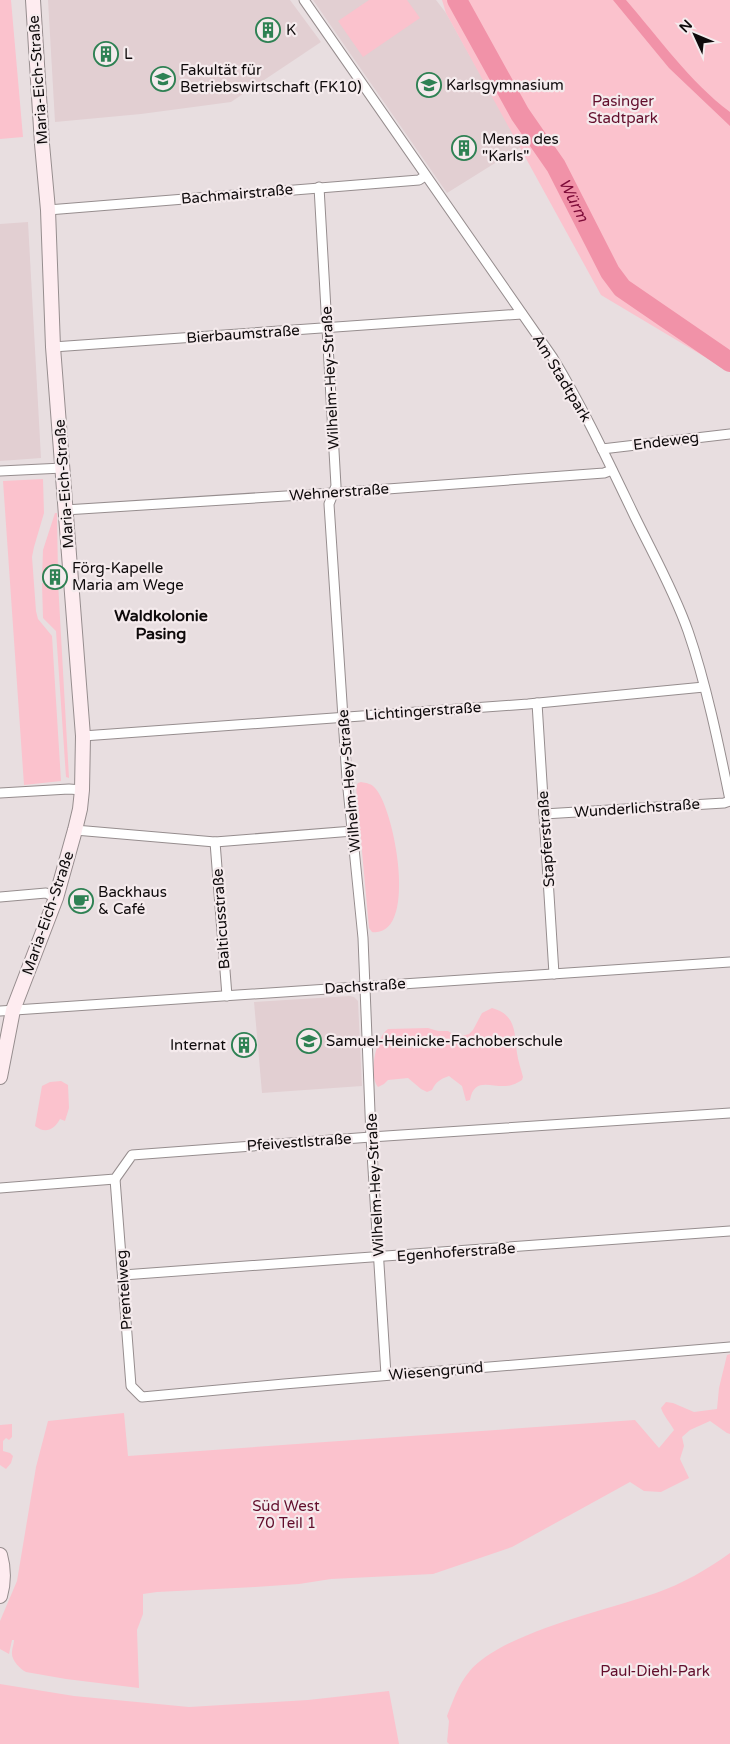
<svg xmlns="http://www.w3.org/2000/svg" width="730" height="1744" font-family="'Varela Round',sans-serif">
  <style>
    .built { fill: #e2cfd2 }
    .green { fill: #fbc2cd }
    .water { fill: #f192a8 }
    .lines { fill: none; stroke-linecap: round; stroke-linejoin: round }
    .river { stroke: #f192a8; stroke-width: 20 }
    .street-casing { stroke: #968d8e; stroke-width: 11 }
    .secondary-casing { stroke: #968d8e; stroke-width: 16 }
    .street { stroke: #fff; stroke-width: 9 }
    .secondary { stroke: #feecf0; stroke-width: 14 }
    .labels { text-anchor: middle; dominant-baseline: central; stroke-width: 4.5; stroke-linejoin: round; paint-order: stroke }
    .poi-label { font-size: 15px; fill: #0e0a0b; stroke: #f5ebed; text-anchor: start }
    .street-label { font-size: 15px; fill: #0e0a0b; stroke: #f5ebed }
    .park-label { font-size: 15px; fill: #620e2c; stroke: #f5ebed }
    .water-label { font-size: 16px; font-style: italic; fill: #7e0c39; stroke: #f5ebed }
    .neighbourhood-label { font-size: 16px; font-weight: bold; fill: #0e0a0b; stroke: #f5ebed }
  </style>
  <rect width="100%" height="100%" fill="#e8dee0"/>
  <g class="built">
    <polygon points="48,0 290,0 321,42 231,102 141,114 55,122"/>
    <polygon points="313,0 436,0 446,13 521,147 447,193"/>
    <polygon points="28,222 41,458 0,461 0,224"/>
    <polygon points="350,996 354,997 358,1001 362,1086 262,1093 254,1002"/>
  </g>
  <g class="green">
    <polygon points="0,0 11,0 23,137 0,139"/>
    <polygon points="369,0 407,0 420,18 363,57 338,21"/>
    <polygon points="442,0 730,0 730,372 601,295 446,13"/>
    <polygon points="43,479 44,513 34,547 32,557 36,611 38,619 52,636 61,781 24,785 3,481"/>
    <polygon points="55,513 57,513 58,575 51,575 51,580 42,580 43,550"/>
    <polygon points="58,582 69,778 66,777 56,631 43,618 42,583"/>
    <path d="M361,782c6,1 11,2 14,6 20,21 44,150 -3,144l-3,-4 -13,-142 2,-3z"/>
    <path d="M492,1008c25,7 22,25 25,45 1,8 4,16 6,24l-1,3c-5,3 -10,6 -16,6 -16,1 -32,-9 -36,14l-4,1 -4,-15 -13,-10c-9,3 -13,6 -17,14l-5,2 -6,-3 -13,-11 -20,2 -4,4 -6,3c-10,-12 -2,-50 10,-58l40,-1 10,3h10l8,5h6l7,-2 4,-4 9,-17z"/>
    <path d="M61,1081l7,4 1,23 -4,13 -5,-2c-6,11 -15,15 -25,7l7,-40 8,-4z"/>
    <path d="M730,1354v80l-3,-1 -17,-12 -20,9 -8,7 2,9 -4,13 9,19 -28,14 -17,-1 -14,-9 -118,65 -79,27 -102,5 -32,5 -44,3 -98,5 -14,2v20l-6,16 2,58 -73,-9 -40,-7c-6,-3 -15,-12 -14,-20 0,-4 2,-8 2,-12h-2l-3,14 -9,-5v-28l17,-40 19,-114 12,-46 76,-8 4,43 507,-36 24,28 15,-18c-4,-8 -10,-13 -13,-22l5,-6 7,1 21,9 23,-3 2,-21 8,-33z"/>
    <polygon points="12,1424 12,1437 9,1440 6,1438 3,1441 3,1451 10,1453 13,1456 11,1463 6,1469 0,1465 0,1425"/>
    <path d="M730,1553v191h-281l-2,-2 2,-21 -2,-5c6,-15 11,-31 22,-44 31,-39 139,-62 187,-79 26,-9 52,-24 74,-40z"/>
    <polygon points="0,1684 74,1696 189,1707 308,1700 389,1691 399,1744 0,1744"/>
  </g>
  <path class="water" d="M613,0h13c33,38 64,82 104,112v14l-61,-58z"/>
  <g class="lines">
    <path class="river" id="s1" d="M457,0l63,114 36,52 54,106 12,16 108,74"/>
    <defs>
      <g id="street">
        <path d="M304,0l249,358c31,51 56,105 82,159 18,37 39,74 53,114 18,52 31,115 42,169"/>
        <polyline points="319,187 336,486 329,504 347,779 363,938 371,1137 386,1375"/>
        <polyline points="48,210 419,180 425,176"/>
        <polyline points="53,347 522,314"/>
        <polyline points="602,449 730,434"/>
        <polyline points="0,471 63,468"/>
        <polyline points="65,510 333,493 604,473 612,470"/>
        <polyline points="537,703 554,974"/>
        <polyline points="83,736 528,704 704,687"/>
        <polyline points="0,793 69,789 82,790"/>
        <polyline points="544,814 724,803 730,801"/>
        <polyline points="75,830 215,842 353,831"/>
        <polyline points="215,842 227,996"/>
        <polyline points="0,897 46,893 56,898"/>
        <polyline points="0,1011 730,962"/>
        <polyline points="115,1179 131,1386 142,1397 284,1384 730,1347"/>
        <polyline points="0,1188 115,1179 132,1155 371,1137 730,1113"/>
        <polyline points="123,1275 730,1231"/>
      </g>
      <g id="secondary">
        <polyline points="0,1077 13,1010 56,898 75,830 80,809 82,790 83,736 53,347 48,210 42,144 33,0"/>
        <path d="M0,1555c4,14 4,27 0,41"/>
      </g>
    </defs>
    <use href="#street" class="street-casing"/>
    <use href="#secondary" class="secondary-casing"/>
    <use href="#street" class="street"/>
    <use href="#secondary" class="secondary"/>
  </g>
  <defs>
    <symbol id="building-ring" viewBox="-11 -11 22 22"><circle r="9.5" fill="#f5ebed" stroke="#2e8153" stroke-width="1.5"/><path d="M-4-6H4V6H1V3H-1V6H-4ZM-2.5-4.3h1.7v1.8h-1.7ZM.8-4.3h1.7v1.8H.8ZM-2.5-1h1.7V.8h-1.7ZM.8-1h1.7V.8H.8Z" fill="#2e8153"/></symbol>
    <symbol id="university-ring" viewBox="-11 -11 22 22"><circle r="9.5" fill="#f5ebed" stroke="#2e8153" stroke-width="1.5"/><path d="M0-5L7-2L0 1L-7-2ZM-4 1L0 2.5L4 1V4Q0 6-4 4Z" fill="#2e8153"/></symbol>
    <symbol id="school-ring" viewBox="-11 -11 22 22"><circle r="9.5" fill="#f5ebed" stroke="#2e8153" stroke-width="1.5"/><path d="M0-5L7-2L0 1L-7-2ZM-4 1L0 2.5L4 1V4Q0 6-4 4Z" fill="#2e8153"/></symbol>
    <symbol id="cafe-ring" viewBox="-11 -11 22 22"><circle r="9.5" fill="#f5ebed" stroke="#2e8153" stroke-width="1.5"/><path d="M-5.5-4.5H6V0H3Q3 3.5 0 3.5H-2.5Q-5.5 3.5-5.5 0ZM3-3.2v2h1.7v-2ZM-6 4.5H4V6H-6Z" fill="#2e8153"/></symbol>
  </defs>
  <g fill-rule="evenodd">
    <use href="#building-ring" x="254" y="16" width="28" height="28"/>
    <use href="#building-ring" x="92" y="40" width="28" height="28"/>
    <use href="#university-ring" x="149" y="65" width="28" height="28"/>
    <use href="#school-ring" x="415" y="71" width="28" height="28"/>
    <use href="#building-ring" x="450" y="134" width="28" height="28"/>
    <use href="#building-ring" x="41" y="563" width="28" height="28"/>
    <use href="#cafe-ring" x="67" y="887" width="28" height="28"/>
    <use href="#school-ring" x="295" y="1027" width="28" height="28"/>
    <use href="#building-ring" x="230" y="1031" width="28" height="28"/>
  </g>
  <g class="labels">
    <g class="poi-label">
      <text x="286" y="30">K</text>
      <text x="124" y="54">L</text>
      <text x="180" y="70">Fakultät für<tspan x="180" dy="17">Betriebswirtschaft (FK10)</tspan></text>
      <text x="446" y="85">Karlsgymnasium</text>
      <text x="482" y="139">Mensa des<tspan x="482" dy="17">"Karls"</tspan></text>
      <text x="72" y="568">Förg-Kapelle<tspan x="72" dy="17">Maria am Wege</tspan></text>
      <text x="98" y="892">Backhaus<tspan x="98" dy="17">&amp; Café</tspan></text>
      <text x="326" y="1041">Samuel-Heinicke-Fachoberschule</text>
      <text x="226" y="1045" text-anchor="end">Internat</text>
    </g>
    <g class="street-label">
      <text transform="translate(38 80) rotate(-94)">Maria-Eich-Straße</text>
      <text transform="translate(237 194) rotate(-5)">Bachmairstraße</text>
      <text transform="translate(243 334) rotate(-4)">Bierbaumstraße</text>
      <text transform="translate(330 378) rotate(-93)">Wilhelm-Hey-Straße</text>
      <text transform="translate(562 378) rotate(59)">Am Stadtpark</text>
      <text transform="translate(666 441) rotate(-7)">Endeweg</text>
      <text transform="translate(64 484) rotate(-94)">Maria-Eich-Straße</text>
      <text transform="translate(339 492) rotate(-4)">Wehnerstraße</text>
      <text transform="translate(423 711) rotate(-4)">Lichtingerstraße</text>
      <text transform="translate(349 781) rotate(-95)">Wilhelm-Hey-Straße</text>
      <text transform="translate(637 808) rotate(-4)">Wunderlichstraße</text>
      <text transform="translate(546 839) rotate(-94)">Stapferstraße</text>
      <text transform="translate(48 913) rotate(-71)">Maria-Eich-Straße</text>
      <text transform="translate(221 919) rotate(-94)">Balticusstraße</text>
      <text transform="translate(365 986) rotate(-4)">Dachstraße</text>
      <text transform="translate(299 1142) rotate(-4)">Pfeivestlstraße</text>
      <text transform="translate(375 1185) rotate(-93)">Wilhelm-Hey-Straße</text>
      <text transform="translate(456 1252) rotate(-4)">Egenhoferstraße</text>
      <text transform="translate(124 1290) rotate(-94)">Prentelweg</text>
      <text transform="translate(436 1371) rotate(-5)">Wiesengrund</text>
    </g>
    <g class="park-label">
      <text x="623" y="101">Pasinger<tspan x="623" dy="17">Stadtpark</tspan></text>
      <text x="286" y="1506">Süd West<tspan x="286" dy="17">70 Teil 1</tspan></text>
      <text x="655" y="1671">Paul-Diehl-Park</text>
    </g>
    <g class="water-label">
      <text stroke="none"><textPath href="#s1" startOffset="232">Würm</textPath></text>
    </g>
    <g class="neighbourhood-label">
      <text x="161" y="616">Waldkolonie<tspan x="161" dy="18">Pasing</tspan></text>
    </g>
  </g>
  <g transform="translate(695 35) rotate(314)" stroke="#f5ebed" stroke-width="4" paint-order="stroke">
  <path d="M0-4L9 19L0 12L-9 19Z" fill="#0e0a0b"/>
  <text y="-8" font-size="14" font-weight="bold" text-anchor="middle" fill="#0e0a0b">N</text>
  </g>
</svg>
